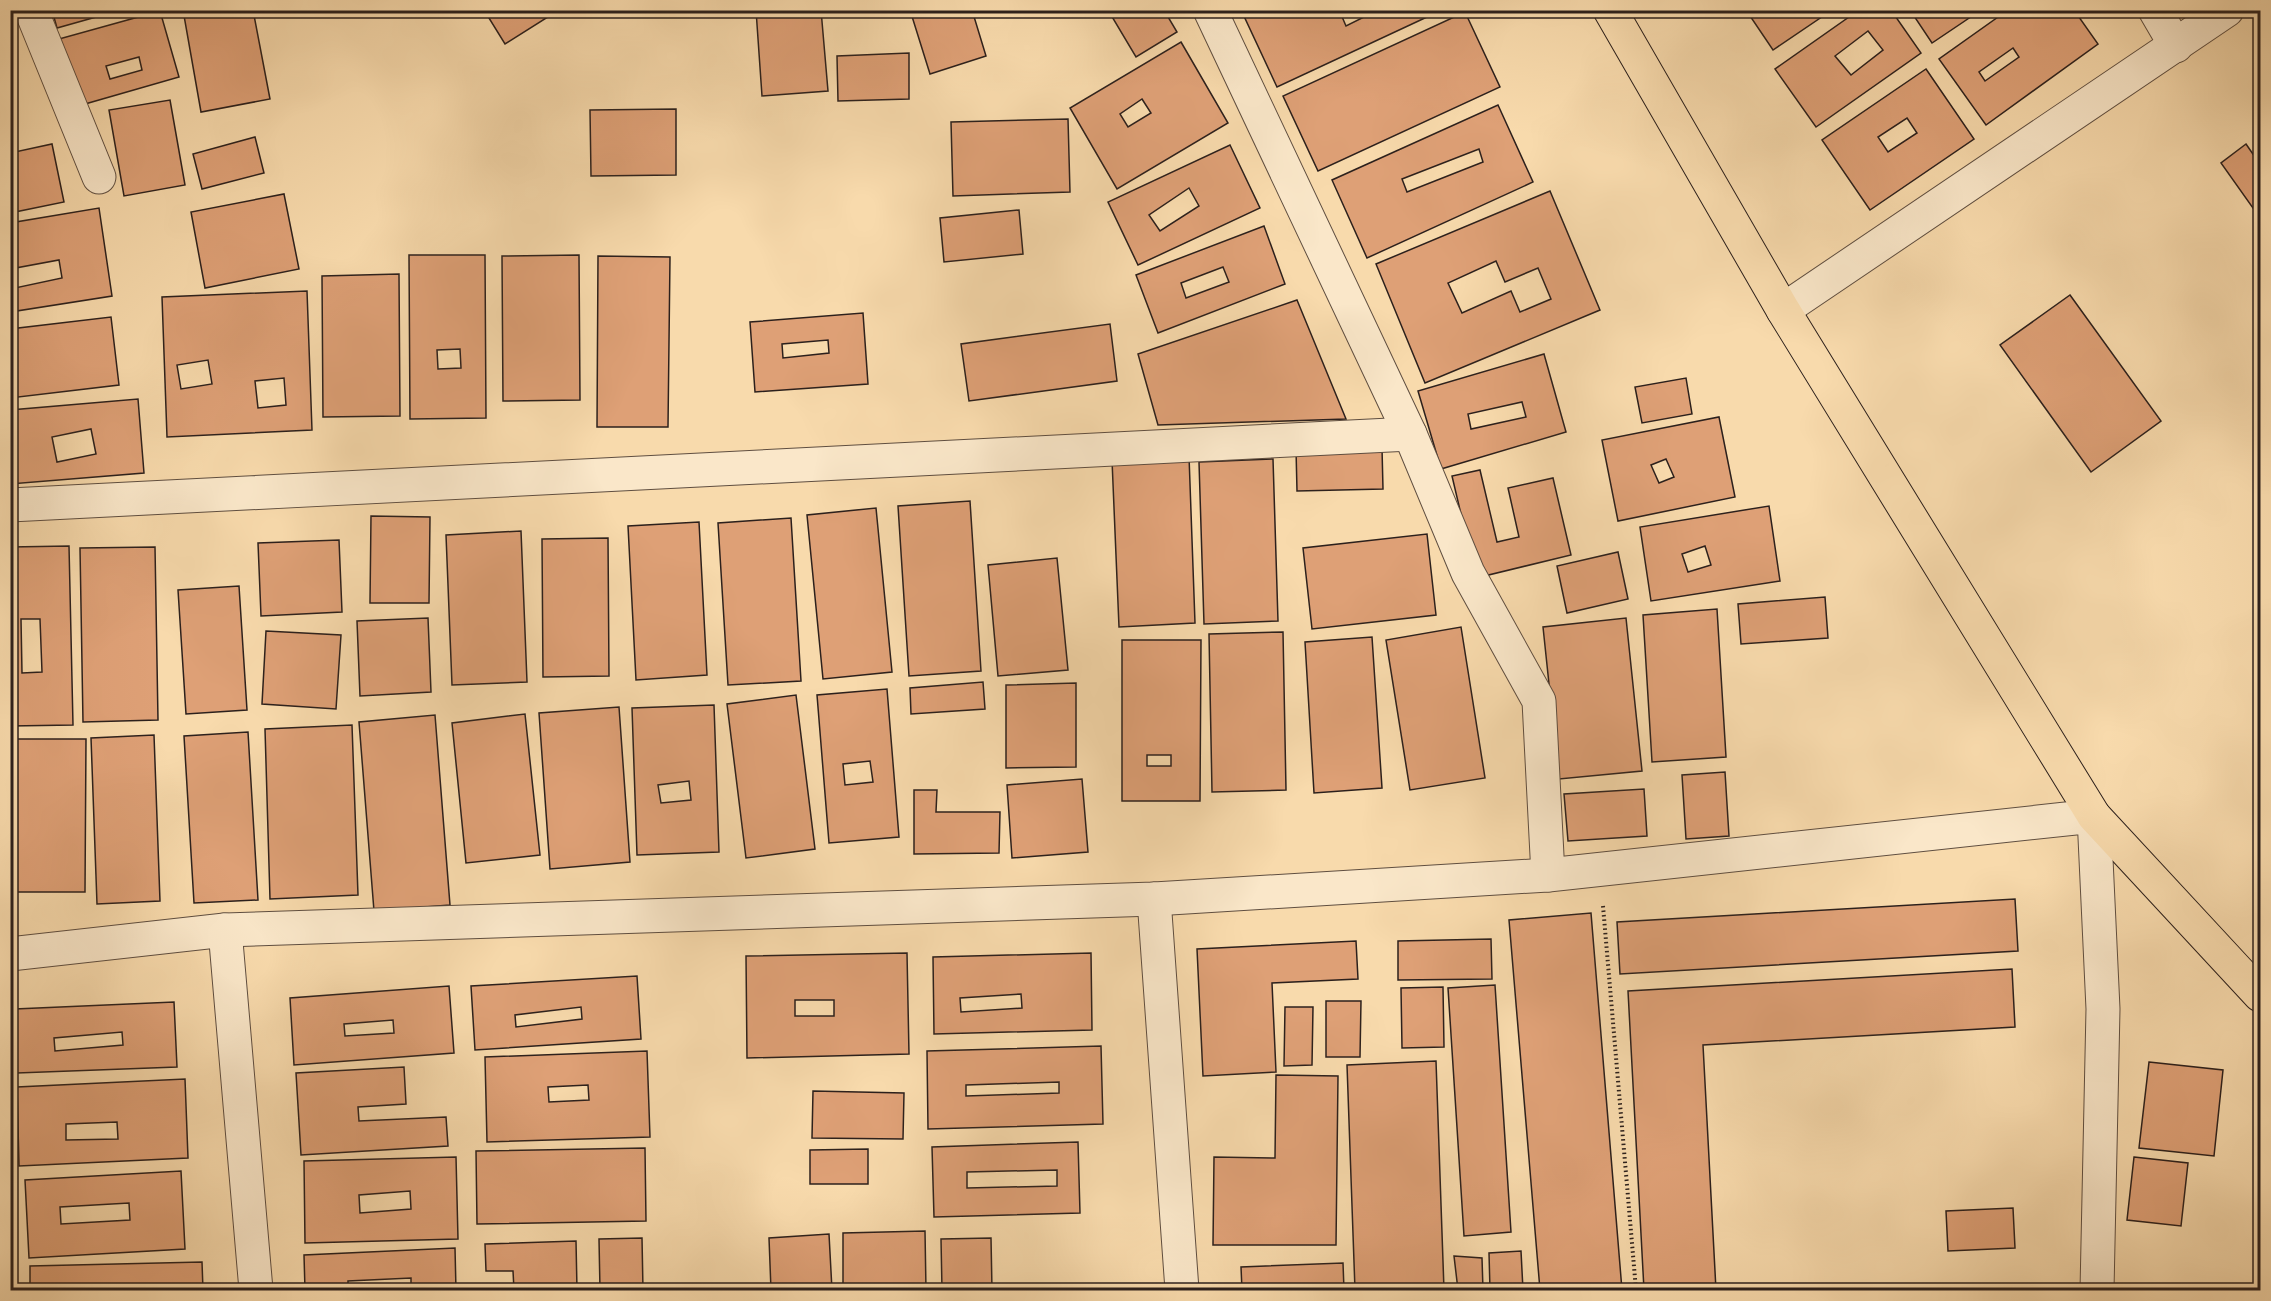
<svg xmlns="http://www.w3.org/2000/svg" width="2271" height="1301" font-family="Vollkorn,serif">
  <style>
    .building { fill: #dea076; stroke: #2c201c; stroke-width: 1.5; fill-rule: evenodd }
    .lines { fill: none; stroke-linecap: round; stroke-linejoin: round }
    .minor-casing { stroke: #5f4e40; stroke-width: 35 }
    .trunk-casing { stroke: #2c201c; stroke-width: 35 }
    .path { stroke: #2c201c; stroke-width: 4; stroke-dasharray: 1.5 3; stroke-linecap: butt }
    .minor { stroke: #fae7c9; stroke-width: 33 }
    .trunk { stroke: #f8daac; stroke-width: 33 }
  </style>
  <rect width="100%" height="100%" fill="#f8daac"/>
  <filter id="stains"><feTurbulence type="fractalNoise" baseFrequency=".00333" numOctaves="4"/><feColorMatrix values="0 0 0 0 .2 0 0 0 0 .09 0 0 0 0 .02 0 0 0 .5 -.17"/></filter>
  <radialGradient id="worn" r=".72"><stop offset=".6" stop-color="#630" stop-opacity="0"/><stop offset="1" stop-color="#630" stop-opacity=".3"/></radialGradient>
  <g class="building">
    <polygon points="52,10 121,10 57,28"/>
    <polygon points="183,10 253,10 270,99 201,112"/>
    <polygon points="484,10 559,10 505,44"/>
    <polygon points="756,10 821,10 828,91 762,96"/>
    <polygon points="910,10 972,10 986,56 930,74"/>
    <polygon points="1108,10 1164,10 1177,32 1136,57"/>
    <polygon points="1251,10 1343,10 1340,12 1346,26 1378,10 1442,10 1277,87 1243,14"/>
    <polygon points="1746,10 1832,10 1773,50"/>
    <path d="M1859,10h32l30,43 -105,74 -41,-58zM1868,31l15,19 -32,25 -16,-19z"/>
    <polygon points="1910,10 1981,10 1932,43"/>
    <path d="M2008,10h66l24,34 -112,81 -47,-66zM2013,48l6,9 -34,24 -6,-9z"/>
    <path d="M160,11l19,66 -101,29 -19,-67zM139,57l3,13 -32,9 -4,-13z"/>
    <polygon points="1465,12 1500,87 1318,171 1283,96"/>
    <path d="M1181,42l47,81 -111,66 -47,-81zM1142,99l9,14 -23,14 -8,-13z"/>
    <polygon points="909,53 909,99 838,101 837,56"/>
    <path d="M1926,69l48,70 -104,71 -48,-70zM1907,118l10,15 -29,19 -10,-15z"/>
    <polygon points="170,100 185,185 124,196 109,110"/>
    <path d="M1498,105l35,77 -166,76 -35,-78zM1479,149l4,13 -76,30 -5,-13z"/>
    <polygon points="676,109 676,175 591,176 590,110"/>
    <polygon points="1068,119 1070,192 953,196 951,122"/>
    <polygon points="255,137 264,173 202,189 193,154"/>
    <polygon points="52,144 64,202 10,213 10,153"/>
    <polygon points="2246,144 2257,160 2260,158 2260,218 2221,163"/>
    <path d="M1230,145l30,63 -122,57 -30,-63zM1189,188l10,18 -39,25 -11,-16z"/>
    <path d="M1550,191l50,119 -175,73 -49,-119zM1496,261l9,21 33,-14 13,31 -31,13 -9,-21 -49,22 -14,-30z"/>
    <polygon points="284,194 299,269 205,288 191,212"/>
    <polygon points="99,208 112,296 10,312 10,289 62,278 59,260 10,269 10,223"/>
    <polygon points="1019,210 1023,254 944,262 940,218"/>
    <path d="M1264,226l21,58 -127,49 -22,-58zM1223,267l6,15 -43,16 -5,-15z"/>
    <path d="M409,255h76l1,163 -76,1zM460,349l1,19 -23,1 -1,-19z"/>
    <polygon points="579,255 580,400 503,401 502,256"/>
    <polygon points="598,256 670,257 668,427 597,427"/>
    <polygon points="399,274 400,416 323,417 322,276"/>
    <path d="M307,291l5,139 -145,7 -5,-140zM208,360l4,24 -31,5 -4,-24zM284,378l2,27 -28,3 -3,-27z"/>
    <polygon points="2070,295 2161,421 2091,472 2000,345"/>
    <polygon points="1297,300 1346,419 1158,425 1138,354"/>
    <path d="M863,313l5,71 -113,8 -5,-70zM828,340l1,13 -46,5 -1,-14z"/>
    <polygon points="111,317 119,385 10,398 10,329"/>
    <polygon points="1110,324 1117,381 969,401 961,344"/>
    <path d="M1544,354l22,78 -125,37 -23,-78zM1522,402l4,15 -55,12 -3,-15z"/>
    <polygon points="1686,378 1692,414 1642,423 1635,387"/>
    <path d="M138,399l6,74 -134,11v-74zM91,429l5,25 -39,8 -5,-25z"/>
    <path d="M1719,417l16,80 -117,24 -16,-81zM1666,459l8,18 -15,6 -8,-18z"/>
    <polygon points="1382,448 1383,489 1297,491 1296,449"/>
    <polygon points="1189,456 1195,623 1119,627 1112,460"/>
    <polygon points="1273,459 1278,621 1204,624 1199,462"/>
    <polygon points="1480,470 1497,542 1519,537 1508,488 1553,478 1571,555 1476,578 1452,476"/>
    <polygon points="970,501 981,671 909,676 898,506"/>
    <path d="M1769,506l11,75 -129,20 -11,-74zM1705,546l6,19 -23,7 -6,-18z"/>
    <polygon points="876,508 892,672 823,679 807,515"/>
    <polygon points="371,516 430,517 429,603 370,603"/>
    <polygon points="791,518 801,681 728,685 718,523"/>
    <polygon points="699,522 707,675 636,680 628,526"/>
    <polygon points="521,531 527,682 452,685 446,535"/>
    <polygon points="1427,534 1436,615 1312,629 1303,548"/>
    <polygon points="608,538 609,676 543,677 542,539"/>
    <polygon points="339,540 342,612 261,616 258,543"/>
    <path d="M69,546l4,179 -63,1v-179zM21,619h19l2,53 -20,1z"/>
    <polygon points="155,547 158,720 83,722 80,548"/>
    <polygon points="1618,552 1628,599 1567,613 1557,566"/>
    <polygon points="1057,558 1068,670 998,676 988,565"/>
    <polygon points="239,586 247,710 186,714 178,590"/>
    <polygon points="1825,597 1828,638 1741,644 1738,604"/>
    <polygon points="1717,609 1726,757 1652,762 1643,615"/>
    <polygon points="428,618 431,692 360,696 357,621"/>
    <polygon points="1626,618 1642,771 1559,779 1543,627"/>
    <polygon points="1461,627 1485,778 1410,790 1386,640"/>
    <polygon points="266,631 341,635 336,709 262,704"/>
    <polygon points="1283,632 1286,790 1212,792 1209,634"/>
    <polygon points="1372,637 1382,788 1314,793 1305,642"/>
    <path d="M1122,640h79l-1,161h-78zM1147,755h24v11h-24z"/>
    <polygon points="983,682 985,709 911,714 910,688"/>
    <polygon points="1076,683 1076,767 1006,768 1006,685"/>
    <path d="M887,689l12,148 -70,6 -12,-148zM870,761l3,21 -28,3 -2,-21z"/>
    <polygon points="796,695 815,849 746,858 727,704"/>
    <path d="M714,705l5,147 -82,3 -5,-147zM689,781l2,19 -30,3 -3,-18z"/>
    <polygon points="619,707 630,862 550,869 539,713"/>
    <polygon points="525,714 540,855 466,863 452,723"/>
    <polygon points="435,715 450,905 374,911 359,722"/>
    <polygon points="352,725 358,895 270,899 265,729"/>
    <polygon points="248,732 258,900 194,903 184,736"/>
    <polygon points="154,735 160,901 97,904 91,738"/>
    <polygon points="10,739 86,739 85,892 10,892"/>
    <polygon points="1725,772 1729,836 1686,839 1682,775"/>
    <polygon points="1082,779 1088,852 1012,858 1007,785"/>
    <polygon points="1644,789 1647,836 1568,841 1564,794"/>
    <polygon points="914,790 937,790 936,812 1000,812 999,853 914,854"/>
    <polygon points="2015,899 2018,951 1620,974 1617,922"/>
    <polygon points="1591,913 1622,1290 1540,1290 1509,920"/>
    <polygon points="1491,939 1492,979 1398,980 1398,941"/>
    <polygon points="1356,941 1358,979 1272,983 1276,1072 1203,1076 1197,949"/>
    <path d="M907,953l2,101 -162,4 -1,-102zM795,1000h39v16h-39z"/>
    <path d="M1091,953l1,77 -158,4 -1,-77zM1021,994l1,14 -61,4 -1,-14z"/>
    <polygon points="2012,969 2015,1027 1703,1045 1716,1290 1644,1290 1628,991"/>
    <path d="M637,976l4,63 -166,11 -4,-64zM581,1007l1,12 -66,8 -1,-12z"/>
    <polygon points="1495,985 1511,1232 1464,1236 1448,988"/>
    <path d="M449,986l5,67 -160,12 -4,-67zM393,1020l1,13 -49,3 -1,-12z"/>
    <polygon points="1443,987 1444,1047 1402,1048 1401,988"/>
    <polygon points="1326,1001 1361,1001 1360,1057 1326,1057"/>
    <path d="M174,1002l3,65 -160,6 -2,-64zM122,1032l1,13 -68,6 -1,-13z"/>
    <polygon points="1285,1007 1313,1007 1312,1065 1284,1066"/>
    <path d="M1101,1046l2,78 -175,5 -1,-78zM1059,1082v11l-93,3v-11z"/>
    <path d="M647,1051l3,86 -163,5 -2,-85zM588,1085l1,15 -40,2 -1,-15z"/>
    <polygon points="1436,1061 1444,1290 1355,1290 1347,1065"/>
    <polygon points="2149,1062 2223,1070 2214,1156 2139,1148"/>
    <polygon points="404,1067 406,1104 358,1107 359,1121 446,1117 448,1146 301,1155 296,1073"/>
    <polygon points="1276,1075 1338,1076 1336,1245 1213,1245 1214,1157 1275,1158"/>
    <path d="M185,1079l3,79 -169,8 -2,-79zM117,1122l1,17 -52,1v-16z"/>
    <polygon points="813,1091 904,1093 903,1139 812,1138"/>
    <path d="M1078,1142l2,71 -146,4 -2,-70zM1057,1170v16l-90,2v-16z"/>
    <polygon points="645,1148 646,1221 477,1224 476,1151"/>
    <polygon points="868,1149 868,1184 810,1184 810,1150"/>
    <path d="M456,1157l2,82 -153,4 -1,-82zM410,1191l1,18 -51,4 -1,-18z"/>
    <polygon points="2134,1157 2188,1163 2181,1226 2127,1220"/>
    <path d="M181,1171l4,78 -156,9 -4,-78zM129,1203l1,17 -69,4 -1,-17z"/>
    <polygon points="2013,1208 2015,1248 1948,1251 1946,1211"/>
    <polygon points="925,1231 926,1290 843,1290 843,1233"/>
    <polygon points="829,1234 832,1290 771,1290 769,1238"/>
    <polygon points="642,1238 643,1290 600,1290 599,1239"/>
    <polygon points="991,1238 992,1290 942,1290 941,1239"/>
    <polygon points="576,1241 577,1290 514,1290 513,1271 486,1271 485,1244"/>
    <polygon points="455,1248 456,1290 411,1290 411,1278 348,1281 348,1290 305,1290 304,1255"/>
    <polygon points="1521,1251 1523,1290 1490,1290 1489,1253"/>
    <polygon points="1454,1256 1482,1258 1483,1290 1458,1290"/>
    <polygon points="202,1262 203,1290 30,1290 30,1266"/>
    <polygon points="1343,1263 1344,1290 1242,1290 1241,1267"/>
  </g>
  <g class="lines">
    <defs>
      <g id="minor">
        <polyline points="31,10 99,177"/>
        <polyline points="1210,10 1410,434 1468,573 1539,701 1548,875"/>
        <polyline points="2155,10 2176,46"/>
        <polyline points="1783,310 2227,10"/>
        <polyline points="10,505 1410,434"/>
        <polyline points="1154,899 1182,1290"/>
        <polyline points="225,930 256,1290"/>
        <polyline points="10,954 225,930 1154,899 1548,875 2094,816 2103,1009 2097,1290"/>
      </g>
      <polyline id="trunk" points="1610,10 1783,310 2094,816 2260,995"/>
    </defs>
    <use href="#minor" class="minor-casing"/>
    <use href="#trunk" class="trunk-casing"/>
    <polyline class="path" points="1603,906 1636,1290"/>
    <use href="#minor" class="minor"/>
    <use href="#trunk" class="trunk"/>
  </g>
  <rect width="2271" height="1301" fill="none" stroke="#f8daac" stroke-width="36"/>
  <rect x="12" y="12" width="2247" height="1277" fill="none" stroke="#2c201c" stroke-width="3"/>
  <rect x="18" y="18" width="2235" height="1265" fill="none" stroke="#2c201c" stroke-width="1.5"/>
  <rect width="100%" height="100%" filter="url(#stains)"/>
  <rect width="100%" height="100%" fill="url(#worn)"/>
</svg>
